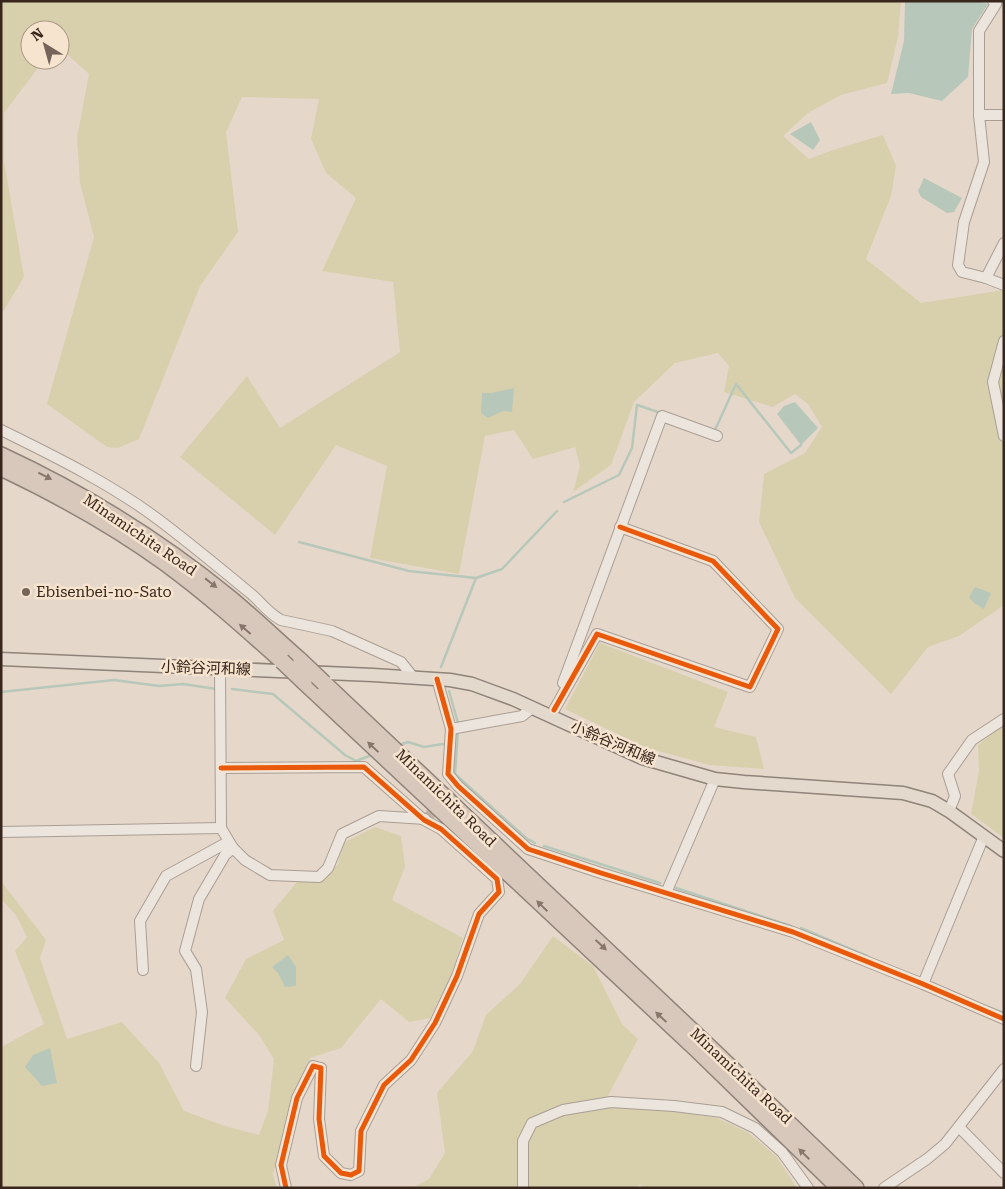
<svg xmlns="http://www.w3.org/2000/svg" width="1005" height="1189" font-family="'Roboto Serif','Noto Sans JP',serif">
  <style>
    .green { fill: #d8d0ac }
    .water { fill: #b7c8ba }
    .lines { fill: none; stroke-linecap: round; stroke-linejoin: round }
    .stream { stroke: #b7c8ba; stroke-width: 2.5 }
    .minor-tunnel { stroke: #c2b4a7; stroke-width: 10; stroke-dasharray: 10 5; stroke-linecap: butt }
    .minor-casing { stroke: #aa9e94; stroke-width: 12 }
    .major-casing { stroke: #8f837a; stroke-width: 15 }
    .highway-casing { stroke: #8f837a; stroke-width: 18 }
    .minor { stroke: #ece5dd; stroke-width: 10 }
    .major { stroke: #e4d9cd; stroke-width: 12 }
    .highway { stroke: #d8c8bb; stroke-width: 15 }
    .highway-bridge-casing { stroke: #8f837a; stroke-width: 18; stroke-linecap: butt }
    .highway-bridge { stroke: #d8c8bb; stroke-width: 15 }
    .cycleway-casing { stroke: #f7e4cf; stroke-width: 8 }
    .cycleway { stroke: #e8590c; stroke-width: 5 }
    .oneway { fill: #88766c }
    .poi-dot { fill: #756459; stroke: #f7e4cf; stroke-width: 2 }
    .labels { text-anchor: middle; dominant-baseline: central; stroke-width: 5; stroke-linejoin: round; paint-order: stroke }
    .street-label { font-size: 15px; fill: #38251c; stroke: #f7e4cf }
    .poi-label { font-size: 15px; fill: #38251c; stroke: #f7e4cf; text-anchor: start }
  </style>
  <rect width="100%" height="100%" fill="#e5d8ca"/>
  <g class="green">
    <polygon points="1,1 901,1 898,37 887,83 841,95 808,113 783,136 809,159 830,151 883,135 896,166 891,196 866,259 921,303 1004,290 1004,605 959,636 928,647 891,694 795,598 759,522 764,474 805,453 822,427 808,404 795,394 773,407 724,392 729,366 718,353 675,363 634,402 611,465 573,492 580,466 575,447 533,459 514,430 485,436 459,574 370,558 387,466 336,445 275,535 180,457 247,376 280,428 400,352 393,282 322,271 356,198 326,173 311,139 319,99 242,97 226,132 238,232 200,286 139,439 118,448 107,447 47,404 94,237 80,183 77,138 89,74 60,48 60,30 30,30 30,60 44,60 4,113 4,161 24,277 1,315"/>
    <polygon points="600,643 728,692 714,727 756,737 764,769 710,765 647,748 565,709"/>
    <polygon points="1004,724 1004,838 971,814 979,771 978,745"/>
    <polygon points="375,827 401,836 405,867 392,900 463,938 451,975 430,1018 409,1022 381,999 341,1048 310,1058 290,1100 283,1142 273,1174 277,1188 1,1188 1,1047 44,1024 15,951 27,937 16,915 1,899 1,881 46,940 40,958 67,1039 122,1022 159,1063 184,1111 225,1126 259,1135 268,1111 274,1059 259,1035 225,998 246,959 284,940 273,911 297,882 321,881 338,864 343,843"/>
    <polygon points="553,936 593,966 622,1024 638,1039 602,1107 672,1111 717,1118 747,1132 776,1156 797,1188 643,1188 640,1184 635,1188 412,1188 429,1179 445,1153 437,1093 473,1051 486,1015 520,984"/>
  </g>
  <g class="water">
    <polygon points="905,1 978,1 988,4 972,29 968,77 942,101 909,93 891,94 904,41"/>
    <polygon points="811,122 820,140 813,150 790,134"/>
    <polygon points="924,178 962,198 954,212 947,213 921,197 918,191"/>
    <polygon points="514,388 512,412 503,411 488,418 481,413 482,393 491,393"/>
    <polygon points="795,402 818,428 801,445 777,414 784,406"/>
    <polygon points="975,587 991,593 984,609 974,603 969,597"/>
    <polygon points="288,955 296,967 296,986 285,987 278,973 272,967"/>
    <polygon points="50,1048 57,1083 42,1086 25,1067 33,1055"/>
  </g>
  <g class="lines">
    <g class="stream">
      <polyline points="714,430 715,430 736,384 791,453 801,445"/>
      <polyline points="564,502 619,475 632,448 637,405 661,413"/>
      <polyline points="299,542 409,571 476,578 441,667"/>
      <polyline points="476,578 502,569 557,511"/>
      <polyline points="232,689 273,694 345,755 356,761 369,756"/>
      <polyline points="449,691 458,723"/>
      <polyline points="1,692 114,680 159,686 183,684 216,689"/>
      <polyline points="458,731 455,774 526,838 535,843"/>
      <polyline points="402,744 408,742 424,747 443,744"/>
      <polyline points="544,846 660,883"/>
      <polyline points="676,888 791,926"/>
      <polyline points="801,928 867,956"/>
      <polyline points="988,1007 1004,1013"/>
    </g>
    <polyline class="minor-tunnel" points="428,817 452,791"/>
    <defs>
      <g id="minor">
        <polyline points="993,1 996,4 979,31 979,115 984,162 964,222 958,265 962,272 986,278 1004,285"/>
        <polyline points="979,115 1004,115"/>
        <polyline points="986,278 1004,243"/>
        <polyline points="1004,341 993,382 1004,436"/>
        <path d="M1,430c55,27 114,56 162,93 30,23 58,46 87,70 11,9 18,20 31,27l51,11 69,31 12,15"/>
        <polyline points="220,668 221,828 233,848 245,860 270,875 319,877 328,868 342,834 379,816 425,819"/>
        <polyline points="437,679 451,729 448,774 458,786 528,849 601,873 793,932 923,984 1004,1019"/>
        <polyline points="563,683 662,416 717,436"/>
        <polyline points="554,710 597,634 750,687 778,629 713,561 620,527"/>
        <polyline points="451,729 522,716 532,708"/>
        <polyline points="221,768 364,767 424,820 441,829 497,879 499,892 479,914 457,976 435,1023 411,1060 384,1085 361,1131 359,1171 351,1175 341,1173 324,1156 319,1119 321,1068 313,1066 297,1098 281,1165 286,1188"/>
        <polyline points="949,811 955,796 948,774 972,740 1004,719"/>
        <polyline points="1,832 221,828"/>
        <polyline points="666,893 715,779"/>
        <polyline points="143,970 140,921 166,876 228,842"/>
        <polyline points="923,984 984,836"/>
        <polyline points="196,1066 202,1012 196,969 185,951 199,899 225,855 233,848"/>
        <polyline points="959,1127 1004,1173"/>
        <polyline points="523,1188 523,1141 532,1123 563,1110 611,1102 674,1106 722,1112 755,1128 782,1152 808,1188"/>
        <polyline points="884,1188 927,1159 945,1144 1004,1069"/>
      </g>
      <polyline id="major" points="1,659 373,675 450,680 472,684 513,699 642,758 715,779 744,782 903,793 932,801 949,811 1004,851"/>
      <g id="highway">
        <path d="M1,455c82,38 158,85 229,143 24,20 47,42 71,63"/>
        <path d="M1,468c57,27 113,58 164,95 41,30 79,64 117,98"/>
        <polyline points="304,682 696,1049 839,1188"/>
        <polyline points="324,683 720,1057 856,1188"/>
      </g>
    </defs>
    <use href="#minor" class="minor-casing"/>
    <use href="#major" class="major-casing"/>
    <use href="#highway" class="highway-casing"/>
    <use href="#minor" class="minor"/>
    <use href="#major" class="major"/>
    <use href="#highway" class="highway"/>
    <defs>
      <g id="highway-bridge">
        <polyline points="282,661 304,682"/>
        <polyline points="301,661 324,683"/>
      </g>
    </defs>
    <use href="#highway-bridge" class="highway-bridge-casing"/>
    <use href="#highway-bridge" class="highway-bridge"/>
    <defs>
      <g id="cycleway">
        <polyline points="437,679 451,729 448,774 458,786 528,849 601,873 793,932 923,984 1004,1019"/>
        <polyline points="554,710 597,634 750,687 778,629 713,561 620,527"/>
        <polyline points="221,768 364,767 424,820 441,829 497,879 499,892 479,914 457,976 435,1023 411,1060 384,1085 361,1131 359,1171 351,1175 341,1173 324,1156 319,1119 321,1068 313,1066 297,1098 281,1165 286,1188"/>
      </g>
    </defs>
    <use href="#cycleway" class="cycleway-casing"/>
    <use href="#cycleway" class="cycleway"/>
  </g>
  <defs><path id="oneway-solid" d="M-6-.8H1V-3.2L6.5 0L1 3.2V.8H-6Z" transform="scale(1.25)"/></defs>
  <g class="oneway">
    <use href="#oneway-solid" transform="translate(45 476) rotate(27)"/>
    <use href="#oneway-solid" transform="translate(211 583) rotate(38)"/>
    <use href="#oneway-solid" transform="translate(245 629) rotate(-139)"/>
    <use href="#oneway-solid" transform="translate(373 747) rotate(-137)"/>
    <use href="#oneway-solid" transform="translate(542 906) rotate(-136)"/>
    <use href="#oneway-solid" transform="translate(601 945) rotate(43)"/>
    <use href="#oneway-solid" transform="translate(661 1017) rotate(-137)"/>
    <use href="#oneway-solid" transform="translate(804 1154) rotate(-136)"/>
  </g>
  <circle class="poi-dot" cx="26" cy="592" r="5"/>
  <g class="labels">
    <g class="street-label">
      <text transform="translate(140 535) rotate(34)">Minamichita Road</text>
      <text transform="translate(206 668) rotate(2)">小鈴谷河和線</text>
      <text transform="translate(613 743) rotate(23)">小鈴谷河和線</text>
      <text transform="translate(446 798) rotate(44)">Minamichita Road</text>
      <text transform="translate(741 1076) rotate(43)">Minamichita Road</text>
    </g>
    <g class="poi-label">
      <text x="36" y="592">Ebisenbei-no-Sato</text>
    </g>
  </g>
  <rect width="1005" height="1189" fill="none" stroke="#38251c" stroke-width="5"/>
  <g transform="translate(45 45) rotate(323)"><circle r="24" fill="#f7e4cf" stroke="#ab9887"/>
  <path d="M0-4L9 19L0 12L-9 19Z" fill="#756459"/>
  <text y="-8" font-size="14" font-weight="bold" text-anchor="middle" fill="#38251c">N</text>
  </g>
</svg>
